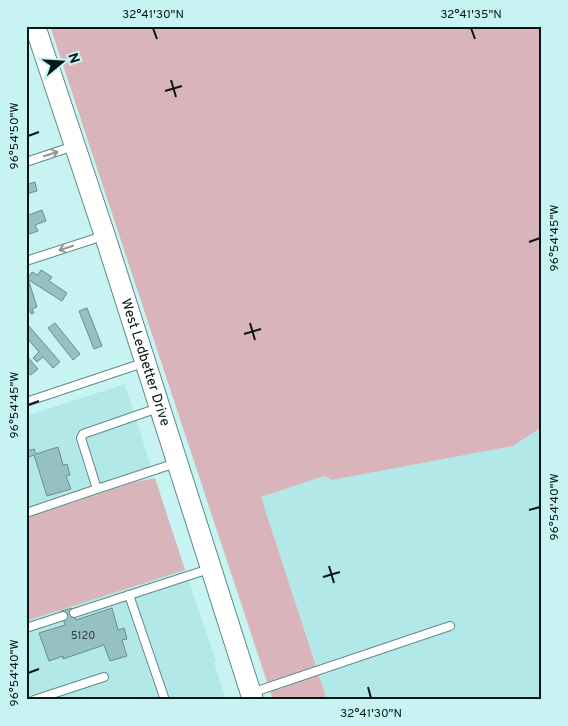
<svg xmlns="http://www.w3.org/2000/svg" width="568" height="726" font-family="Overpass,sans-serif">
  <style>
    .built { fill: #b3e8e9 }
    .green { fill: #d9b4ba }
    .building { fill: #97c0c1; stroke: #678f90 }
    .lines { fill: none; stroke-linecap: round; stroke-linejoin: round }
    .service-casing { stroke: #608888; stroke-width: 10 }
    .tertiary-casing { stroke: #608888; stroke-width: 22 }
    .service { stroke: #fff; stroke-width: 8 }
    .tertiary { stroke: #fff; stroke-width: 20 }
    .oneway { stroke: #8f9797 }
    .ticks { fill: none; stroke: #071717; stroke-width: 2 }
    .labels { text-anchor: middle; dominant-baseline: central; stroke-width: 5; stroke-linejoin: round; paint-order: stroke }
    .number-label { font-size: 11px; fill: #2b4142 }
    .street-label { font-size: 14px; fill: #071717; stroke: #c8f3f3 }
    .neatline { fill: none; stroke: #071717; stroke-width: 2 }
    .ticks-label { font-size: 12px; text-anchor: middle; fill: #071717 }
  </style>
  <rect width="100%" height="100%" fill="#c8f3f3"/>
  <g class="built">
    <polygon points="125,384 154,476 26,518 26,416"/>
    <polygon points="542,427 542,700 327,700 261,497 324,476 332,480 513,446"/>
    <polygon points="185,570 216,661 214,662 226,700 26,700 26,621"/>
  </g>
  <g class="green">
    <polygon points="50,26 542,26 542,427 513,446 332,480 324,476 261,497 327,700 273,700"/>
    <polygon points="155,478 185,570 26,621 26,518 135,482"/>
  </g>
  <g class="building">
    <polygon points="35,182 37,191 26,194 26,185"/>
    <polygon points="42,210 46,221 35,225 38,231 26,235 26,216"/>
    <polygon points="41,270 52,277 49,281 67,293 62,301 27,279 32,272 38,275"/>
    <polygon points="29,282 37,307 32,309 34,313 31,314 30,310 26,311 26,283"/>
    <polygon points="87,308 102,346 94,349 79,311"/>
    <polygon points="55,323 80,354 73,360 48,328"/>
    <polygon points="28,325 60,362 53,368 43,357 37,362 33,358 39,352 26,337 26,327"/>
    <polygon points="26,355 38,369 31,375 26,371"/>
    <polygon points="58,447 63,465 67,464 70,475 66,476 71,489 47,496 34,455 29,457 27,451 34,449 36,454"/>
    <polygon points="72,608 76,620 112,608 118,630 124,628 127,639 122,640 127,656 110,661 104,645 63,659 63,656 49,661 39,633 65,625 61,611"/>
  </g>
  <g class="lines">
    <defs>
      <g id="service">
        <polyline points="26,162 74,146"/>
        <polyline points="26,261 103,236"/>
        <polyline points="26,402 143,363"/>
        <polyline points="158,408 83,434 81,438 97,489 176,463"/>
        <polyline points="26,513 97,489"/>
        <polyline points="129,595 165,700"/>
        <polyline points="74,613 209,569"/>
        <polyline points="26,628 63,616"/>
        <polyline points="251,693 450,626"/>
        <polyline points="34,700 104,677"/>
      </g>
      <g id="tertiary">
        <path id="s1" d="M35,26l71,213 147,461"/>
      </g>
    </defs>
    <use href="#service" class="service-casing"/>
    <use href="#tertiary" class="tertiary-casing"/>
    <use href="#service" class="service"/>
    <use href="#tertiary" class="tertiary"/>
  </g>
  <defs><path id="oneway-shaft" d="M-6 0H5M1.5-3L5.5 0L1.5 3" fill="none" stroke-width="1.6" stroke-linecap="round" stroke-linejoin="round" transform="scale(1.25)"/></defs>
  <g class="oneway">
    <use href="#oneway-shaft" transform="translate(51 154) rotate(-18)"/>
    <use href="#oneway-shaft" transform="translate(66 248) rotate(162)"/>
  </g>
  <path class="ticks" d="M153,28l4,11M471,28l4,11M171,80l5,17M165,91l17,-5M28,136l11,-4M529,242l11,-4M250,323l5,17M244,334l17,-5M28,405l11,-4M529,510l11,-3M329,566l5,17M323,577l17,-5M28,673l11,-4M368,687l3,11"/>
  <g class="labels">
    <g class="number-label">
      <text x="83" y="636">5120</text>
    </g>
    <g class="street-label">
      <text stroke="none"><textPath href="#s1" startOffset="354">West Ledbetter Drive</textPath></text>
    </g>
  </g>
  <rect width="568" height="726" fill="none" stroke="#c8f3f3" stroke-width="55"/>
  <g transform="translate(62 62) rotate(72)" stroke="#c8f3f3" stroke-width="4" paint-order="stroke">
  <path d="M0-4L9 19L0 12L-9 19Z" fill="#071717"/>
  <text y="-8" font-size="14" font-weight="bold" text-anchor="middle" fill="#071717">N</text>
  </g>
  <rect x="28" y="28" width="512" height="670" class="neatline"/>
  <g class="ticks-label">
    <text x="153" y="18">32°41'30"N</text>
    <text x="471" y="18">32°41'35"N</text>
    <text transform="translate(14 136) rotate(-90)" y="4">96°54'50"W</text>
    <text transform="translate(554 238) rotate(-90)" y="4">96°54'45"W</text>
    <text transform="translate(14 405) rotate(-90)" y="4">96°54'45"W</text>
    <text transform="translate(554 507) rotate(-90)" y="4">96°54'40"W</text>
    <text transform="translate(14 673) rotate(-90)" y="4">96°54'40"W</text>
    <text x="371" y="717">32°41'30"N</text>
  </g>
</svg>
